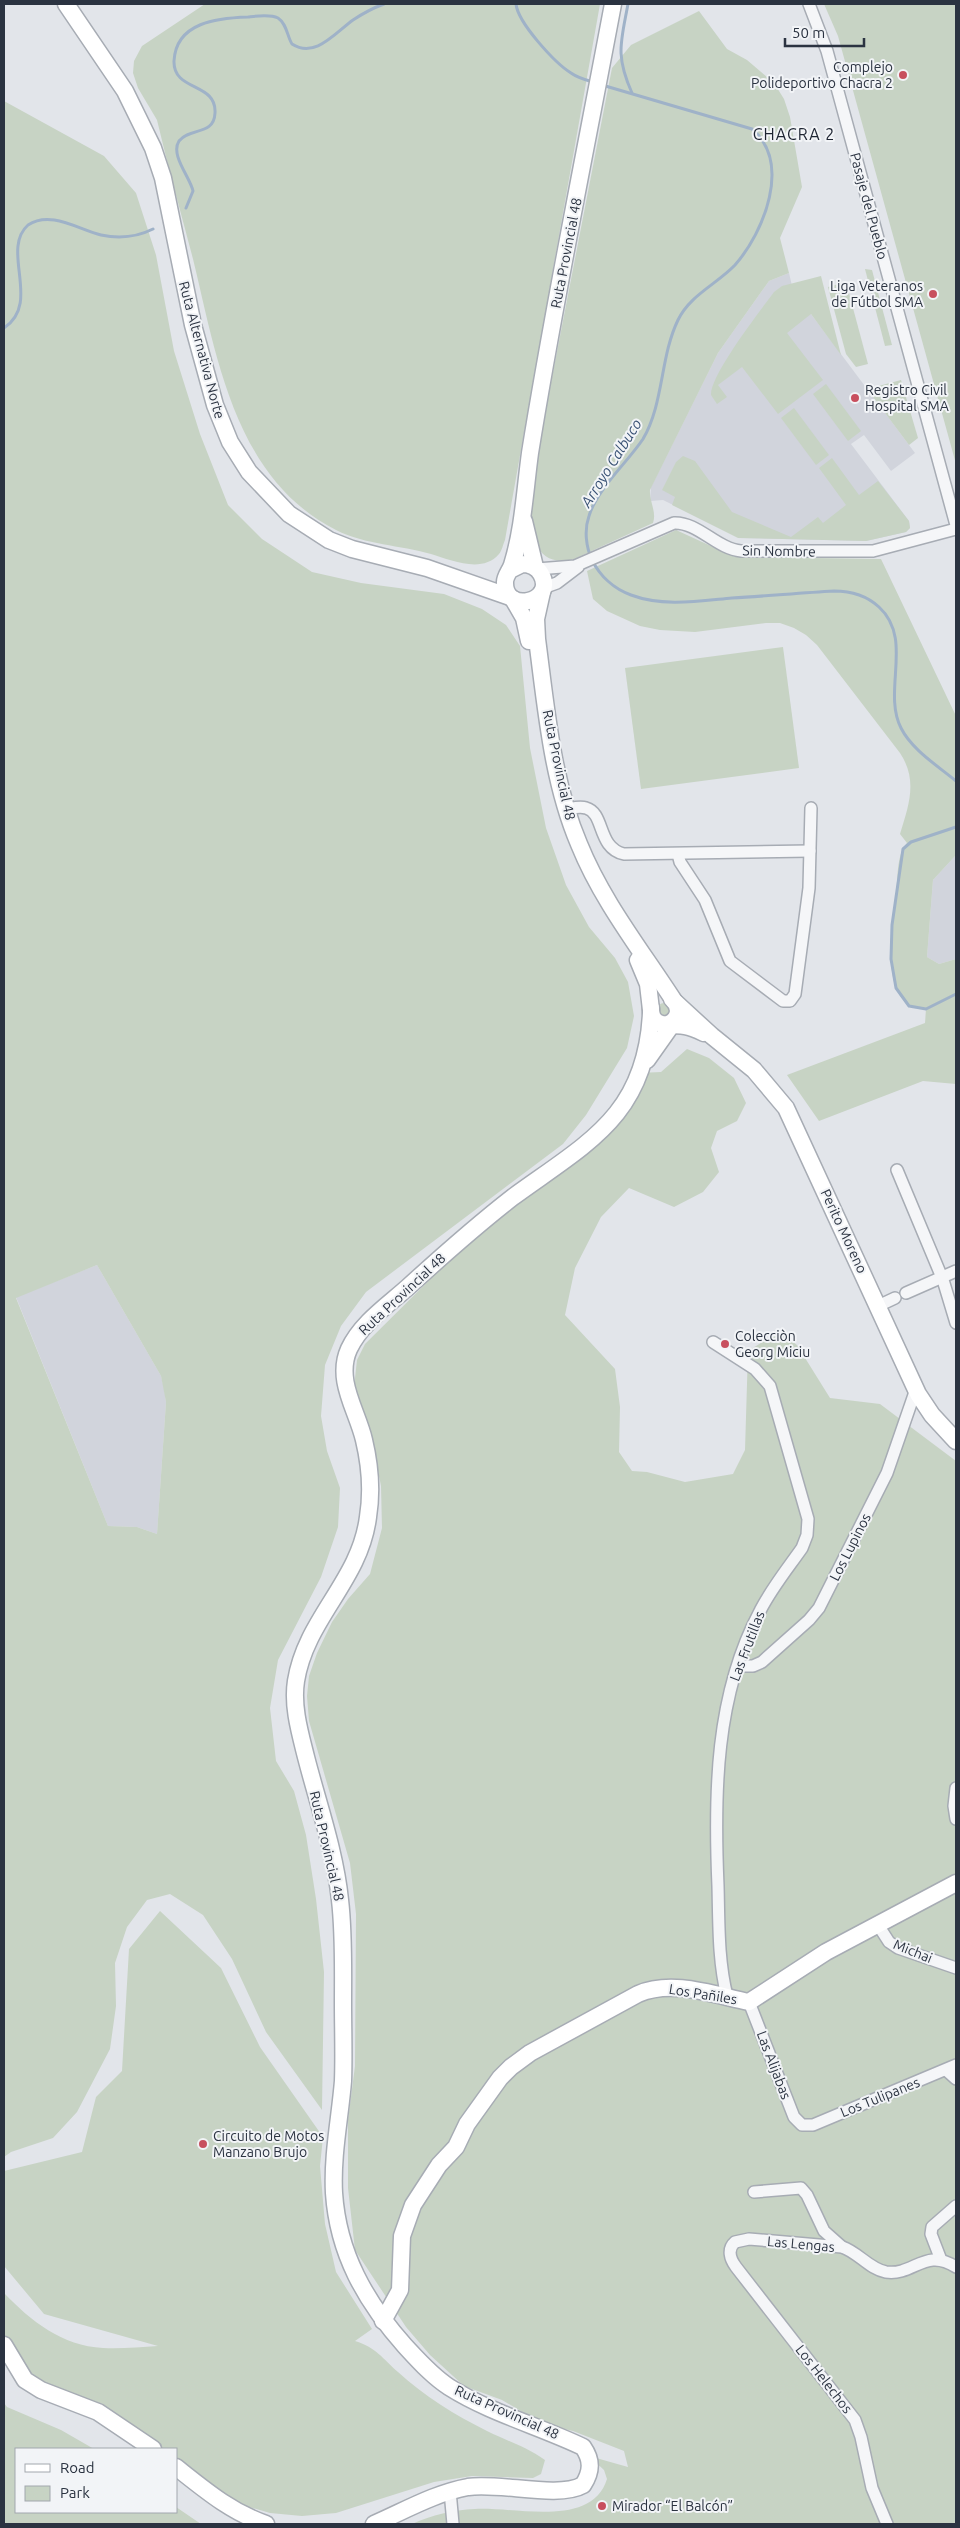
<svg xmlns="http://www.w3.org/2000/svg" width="960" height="2528" font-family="Ubuntu,sans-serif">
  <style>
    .built { fill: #d1d4dc }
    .green { fill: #c7d3c4; fill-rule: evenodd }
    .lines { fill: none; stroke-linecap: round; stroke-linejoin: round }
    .stream { stroke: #9fb2c8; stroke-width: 3 }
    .street-casing { stroke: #a7acb4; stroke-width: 14 }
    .secondary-casing { stroke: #a7acb4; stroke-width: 19 }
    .street { stroke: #f5f6f8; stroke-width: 11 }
    .secondary { stroke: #fff; stroke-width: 16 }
    .poi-dot { fill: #c84f5e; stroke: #f2f4f7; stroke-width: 2 }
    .labels { text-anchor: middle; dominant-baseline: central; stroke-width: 4; stroke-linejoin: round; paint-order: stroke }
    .poi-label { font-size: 14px; fill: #2b3341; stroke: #f2f4f7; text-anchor: start }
    .street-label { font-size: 14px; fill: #2b3341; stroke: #f2f4f7 }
    .water-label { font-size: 15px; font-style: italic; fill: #375073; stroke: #f2f4f7 }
    .quarter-label { font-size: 16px; letter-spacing: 1px; fill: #1d2432; stroke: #f2f4f7 }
  </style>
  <rect width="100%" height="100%" fill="#e2e5ea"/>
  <g class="built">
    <polygon points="789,273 793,290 915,453 891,471 864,435 851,444 909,521 910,528 906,532 866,541 740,538 663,500 650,501 651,487 718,353 769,281"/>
    <polygon points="956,855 956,959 939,964 927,957 933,880"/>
    <polygon points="97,1265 161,1376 164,1388 166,1402 157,1534 137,1527 108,1526 16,1297"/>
  </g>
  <g class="green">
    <path d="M205,4h395l-95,536c-2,4 -3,11 -6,14 -17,20 -48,6 -68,0 -31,-9 -65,-9 -95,-24 -101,-51 -119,-172 -143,-271 -12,-46 -25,-92 -36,-139l-19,-32 -5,-15 1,-12 8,-15z"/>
    <polygon points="824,4 956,4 956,464 838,36"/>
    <path d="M699,11l28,38 20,11 27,23 10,16 6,18 12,70 -22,51 9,35 -20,8 -51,72 -68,137c-1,11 7,22 3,33l-79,36c-43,12 -47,-37 -44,-68l82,-423 19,-23z"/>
    <path d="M4,101l100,55 32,37 20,62 18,96 26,83 28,71 34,34 50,33 49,11 83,11 38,15 24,16 14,21 10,102 16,80 20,57 23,42 26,31 13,24 6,34 -7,32 -41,67 -23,29 -197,148 -25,34 -16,39 -4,51 6,35 13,37 -2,39 -17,50 -43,83 -8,48 6,53 18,30 12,44 10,64 8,73 -2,138 -56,-78 -34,-73 -29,-44 -33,-21 -23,6 -20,27 -12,36 1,43 -6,43 -33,63 -24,26 -42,14 -7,5zM97,1265l64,111 5,26 -9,132 -20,-7 -29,-1 -92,-228z"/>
    <polygon points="865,269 872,270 892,345 885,346"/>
    <path d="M821,276l20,79 -30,-41 -24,19 36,47 -45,34 -36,-47 -24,18 9,12 -10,7 -6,-9c-1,-20 49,-84 63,-103l8,-6z"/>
    <polygon points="846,282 868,364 856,367 846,354 828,287"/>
    <polygon points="901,380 918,438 909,445 867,389"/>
    <polygon points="826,384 861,431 848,441 813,394"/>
    <polygon points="794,408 829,455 816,465 781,418"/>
    <polygon points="683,456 695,461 732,512 791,537 818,517 823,523 846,505 819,468 832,458 859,495 878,481 909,521 910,528 906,532 866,541 738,538 672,505 675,497 662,490 676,462"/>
    <path d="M676,530l59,27 146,2 75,157v139l-23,25 -6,77 12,7 17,-5v125l-33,-3 -104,40 -32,-46 138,-52 1,-14c-49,1 -34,-84 -30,-114 2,-15 0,-40 11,-52l-7,-9c9,-29 18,-54 0,-81l-83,-108 -11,-10 -12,-7 -14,-5h-14l-71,9 -35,-2 -20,-4 -33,-15 -14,-12 -6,-28z"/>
    <polygon points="783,647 799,768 641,789 625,668"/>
    <circle cx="664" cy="1010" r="7"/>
    <path d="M687,1049l22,9 25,20 12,25 -9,18 -20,10 -6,17 8,24 -16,20 -29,15 -45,-19 -28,29 -26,51 -10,47 50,54 5,38 -1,45 13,19 15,1 38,10 48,-8 12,-24 3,-99 19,-12 15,-5 15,11 33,53 50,6 76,57v1063h-544c20,-9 41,-14 63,-15 43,-2 117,19 132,-30l-3,-9 -15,-14 39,11 -4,-16 -51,-20 -30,-7 -41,-24 -38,-14 -34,-31 -24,-28 -51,-77 -7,-62v-68l7,-54 1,-152 -6,-51 -41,-142 -2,-25 2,-20 8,-23 15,-31 16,-23 22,-25 12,-46 -1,-42 -8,-41 -19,-58 3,-27 8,-16 145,-144 125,-103 6,-9 -2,-15 22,-1z"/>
    <path d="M160,1911l61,57 39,79 63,90 -3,29 5,58 11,48 36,57 -17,12c22,7 27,17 43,31 26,24 57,43 89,59 22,11 38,15 58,29l-4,14 -8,4 -61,-2 -38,6 -98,31 -34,3 -32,-3 -31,-9 -63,-45v-10h-12l-39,-28 -95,-43 -26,-27v-58c27,28 58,53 99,55 18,1 37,-1 55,-2l-114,-32 -40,-48v-95l78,-19 14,-55 26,-26 7,-122z"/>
    <polygon points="4,2403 7,2407 61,2430 94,2449 16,2449 16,2512 176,2512 176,2507 201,2524 4,2524"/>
  </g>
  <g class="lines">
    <g class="stream">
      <path d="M516,4c2,19 39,59 55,69 7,5 15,7 22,9"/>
      <path d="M628,4c-7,38 -13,51 4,89"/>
      <path d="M602,85l150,44c40,34 12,103 -17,136 -18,19 -45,30 -57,55 -18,37 -14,83 -35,119 -16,24 -46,50 -54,77 -5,14 -3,31 3,44 8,16 22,29 39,35 32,12 68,6 101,3 34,-2 68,-5 102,-7 17,0 32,4 45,16 35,32 3,84 22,121 11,22 37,38 55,53"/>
      <path d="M186,208l7,-17c-3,-14 -23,-36 -14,-50 11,-14 35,-5 36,-28 2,-31 -42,-21 -41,-52 2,-39 44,-43 74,-44 9,-1 22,-3 30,1 9,6 9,18 14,26 23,15 43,-11 61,-24 9,-6 20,-12 31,-16"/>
      <path d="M4,328c38,-25 -4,-78 24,-103 23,-15 51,5 73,10 19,4 36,2 52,-6"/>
      <polyline points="956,827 911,842 903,849 892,925 891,959 896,988 909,1006 926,1009 956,994"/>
    </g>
    <defs>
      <g id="street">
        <polyline points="809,4 827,51 956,525"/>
        <path d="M537,569l38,-3 99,-43c24,-1 43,26 67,28h132l83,-22"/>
        <polyline points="543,588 557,583 578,567"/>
        <path d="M567,809c6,-1 13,-3 19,-1 19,5 11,40 38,46l186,-3"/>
        <polyline points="678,854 680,862 705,900 730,961 783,1001 790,1001 795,994 809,888 811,808"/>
        <polyline points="897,1170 943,1280 956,1323"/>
        <polyline points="906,1293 956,1271"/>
        <polyline points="878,1306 895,1298"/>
        <path d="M713,1342l42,27 15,17 38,133 -1,16 -5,13c-14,20 -31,41 -42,63 -45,84 -46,183 -42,275 1,37 0,74 9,110"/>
        <polyline points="738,1666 753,1666 762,1662 809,1620 819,1608 887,1473 916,1389"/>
        <polyline points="956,1788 954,1806 956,1819"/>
        <polyline points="878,1925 889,1942 898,1948 956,1968"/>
        <polyline points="749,2002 794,2117 802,2125 813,2125 956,2065"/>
        <polyline points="946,2070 956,2079"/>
        <polyline points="754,2192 801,2188 807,2195 824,2231 842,2247"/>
        <polyline points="941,2260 931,2234 932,2227 956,2206"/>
        <polyline points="450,2491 453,2524"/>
        <path d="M887,2524l-15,-36 -11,-51 -6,-17 -119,-153c-6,-8 -9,-18 -1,-25l14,-3 93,8c16,5 27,22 44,25 28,4 39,-25 70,-5"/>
      </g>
      <g id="secondary">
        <polyline points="66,4 125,91 153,148 163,178 193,325 215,405 230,442 249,472 289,514 329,540 352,549 427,568 510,597"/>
        <polyline points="524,521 535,567"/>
        <path d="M510,570l12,-6c8,0 15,3 19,10 16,28 -37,41 -36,8 0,-6 5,-11 7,-17 11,-35 13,-75 18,-112 24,-150 55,-300 83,-449"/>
        <path d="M542,592l-6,27 1,20c9,68 15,142 42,205 23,57 62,106 95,157"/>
        <polyline points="513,599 524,618 529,641"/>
        <polyline points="638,960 648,984 651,1010"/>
        <polyline points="676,1003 712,1036 754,1070 786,1108 918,1394 932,1415 956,1441"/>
        <path d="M651,1008c-1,21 20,16 34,18 7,1 13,4 19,7"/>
        <path d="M665,1025c14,-4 17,-17 7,-26"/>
        <polyline points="647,1060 676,1019"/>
        <path d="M383,2321l17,-31 2,-54 11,-31 26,-40 17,-18 11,-23 33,-46 11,-11 19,-14 108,-59c35,-15 76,1 111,8l77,-50 130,-69"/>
        <polyline points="4,2345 25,2380 41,2390 98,2412 153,2449"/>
        <path d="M176,2467c29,23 55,45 90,57"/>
        <path d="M374,2524c30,-13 61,-31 94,-37 32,-5 90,12 115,-2 9,-14 9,-25 0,-38 -44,-21 -93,-34 -134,-60 -17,-11 -31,-27 -44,-41 -40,-45 -67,-93 -71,-153 -2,-38 6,-75 9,-112 1,-26 0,-52 0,-78 0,-34 1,-69 -3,-103 -5,-49 -22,-96 -34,-143 -6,-24 -14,-51 -10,-76 10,-63 64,-100 72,-164 4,-25 2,-52 -4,-77 -7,-30 -29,-60 -15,-91 12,-26 39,-44 59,-62 34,-31 69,-62 105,-90 74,-54 133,-81 138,-184"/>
      </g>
    </defs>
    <use href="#street" class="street-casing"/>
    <use href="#secondary" class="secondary-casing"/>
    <use href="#street" class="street"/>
    <use href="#secondary" class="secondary"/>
  </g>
  <g class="poi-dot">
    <circle cx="903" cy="75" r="5"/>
    <circle cx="933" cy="294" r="5"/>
    <circle cx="855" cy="398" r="5"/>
    <circle cx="725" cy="1344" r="5"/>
    <circle cx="203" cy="2144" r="5"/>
    <circle cx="602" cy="2506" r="5"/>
  </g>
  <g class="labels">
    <g class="poi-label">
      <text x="893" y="67" text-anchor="end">Complejo<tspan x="893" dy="16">Polideportivo Chacra 2</tspan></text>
      <text x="923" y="286" text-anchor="end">Liga Veteranos<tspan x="923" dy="16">de Fútbol SMA</tspan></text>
      <text x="865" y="390">Registro Civil<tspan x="865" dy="16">Hospital SMA</tspan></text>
      <text x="735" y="1336">Colecciòn<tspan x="735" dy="16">Georg Miciu</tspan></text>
      <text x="213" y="2136">Circuito de Motos<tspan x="213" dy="16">Manzano Brujo</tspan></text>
      <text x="612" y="2506">Mirador “El Balcón”</text>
    </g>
    <g class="street-label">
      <text transform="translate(869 206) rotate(75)">Pasaje del Pueblo</text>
      <text transform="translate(566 253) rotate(-79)">Ruta Provincial 48</text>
      <text transform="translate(202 350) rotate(75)">Ruta Alternativa Norte</text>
      <text transform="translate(779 551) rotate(1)">Sin Nombre</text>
      <text transform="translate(559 765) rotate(78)">Ruta Provincial 48</text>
      <text transform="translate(844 1231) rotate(65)">Perito Moreno</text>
      <text transform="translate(402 1294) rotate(-43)">Ruta Provincial 48</text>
      <text transform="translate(850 1547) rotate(-63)">Los Lupinos</text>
      <text transform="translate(747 1646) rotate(-69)">Las Frutillas</text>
      <text transform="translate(327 1846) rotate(77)">Ruta Provincial 48</text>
      <text transform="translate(913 1951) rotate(22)">Michai</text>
      <text transform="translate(703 1994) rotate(9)">Los Pañiles</text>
      <text transform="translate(774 2065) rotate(69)">Las Alijabas</text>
      <text transform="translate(880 2097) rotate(-22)">Los Tulipanes</text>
      <text transform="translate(801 2244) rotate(5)">Las Lengas</text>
      <text transform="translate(824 2379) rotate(52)">Los Helechos</text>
      <text transform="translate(507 2412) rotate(24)">Ruta Provincial 48</text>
    </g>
    <g class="water-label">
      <text transform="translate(611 463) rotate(-58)">Arroyo Calbuco</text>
    </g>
    <g class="quarter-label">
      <text x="794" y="134">CHACRA 2</text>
    </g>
  </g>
  <rect width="960" height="2528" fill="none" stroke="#2b3341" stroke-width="10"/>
  <rect x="15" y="2448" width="162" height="65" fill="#f2f4f7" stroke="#a2a7ae"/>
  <rect x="25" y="2464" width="25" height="8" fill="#ffffff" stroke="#a2a7ae"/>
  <text x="60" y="2473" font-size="15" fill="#2b3341">Road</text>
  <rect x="25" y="2486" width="25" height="15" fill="#c7d3c4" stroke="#a2a7ae"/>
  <text x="60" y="2498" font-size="15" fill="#2b3341">Park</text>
  <path d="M785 38v8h79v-8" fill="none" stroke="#2b3341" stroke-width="2.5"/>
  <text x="792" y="38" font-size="15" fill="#2b3341" stroke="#f2f4f7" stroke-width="4" paint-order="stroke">50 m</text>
</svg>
